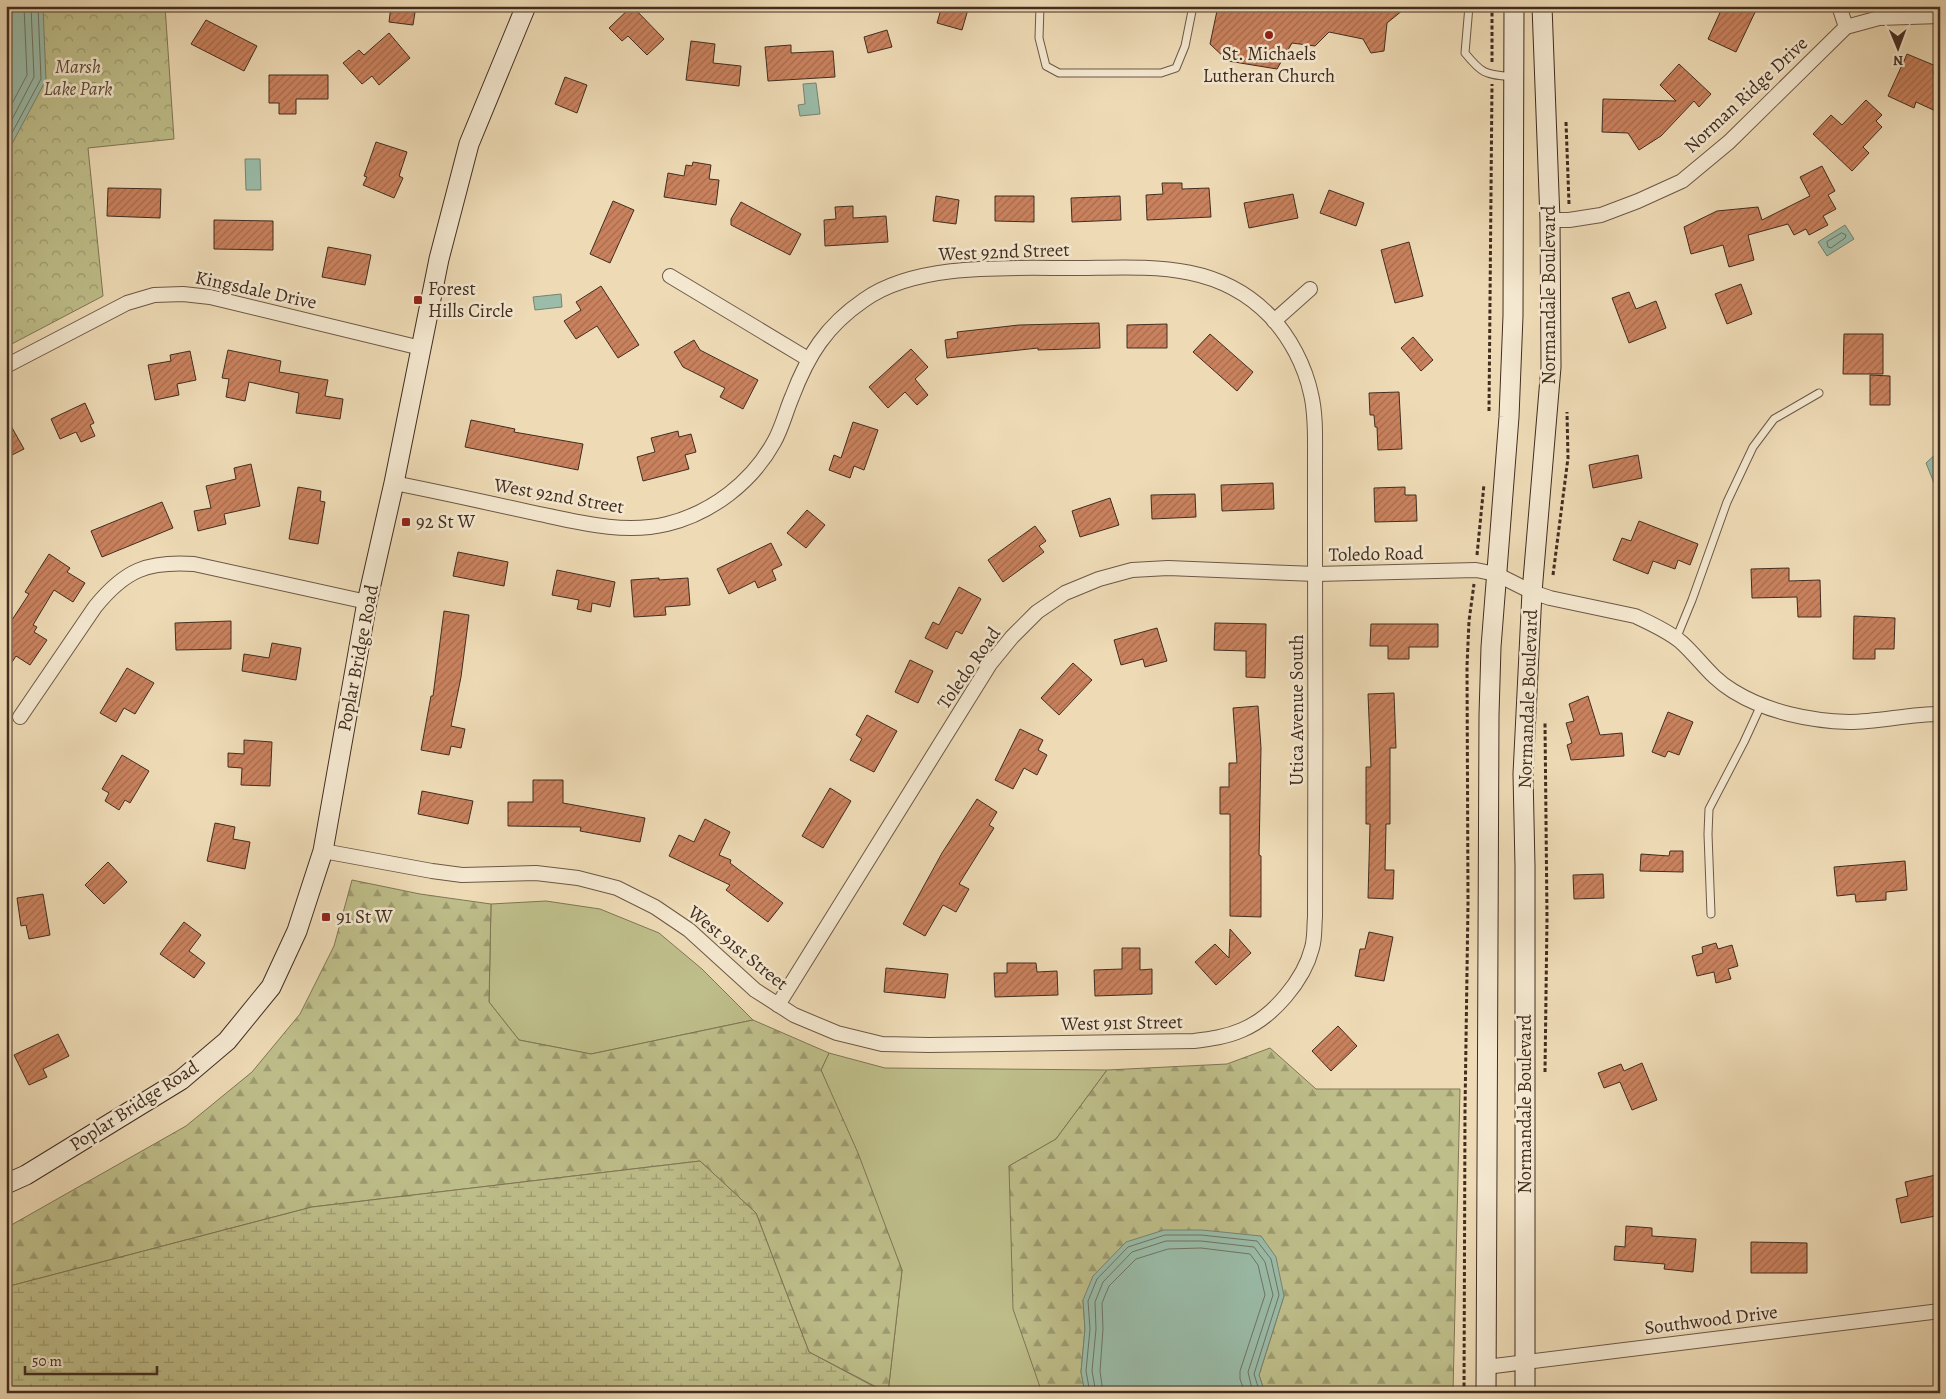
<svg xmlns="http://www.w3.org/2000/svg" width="1946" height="1399" font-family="Alegreya,serif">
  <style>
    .grass { fill: #bebe8a; stroke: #807655 }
    .forest { fill: url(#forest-firs); stroke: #807655 }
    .wetland { fill: url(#wetland-marsh); stroke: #807655 }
    .park { fill: url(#park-crowns); stroke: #807655 }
    .water { fill: #9abca9; stroke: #778372 }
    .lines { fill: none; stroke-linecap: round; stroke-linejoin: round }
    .shore { stroke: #6e7464; stroke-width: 1 }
    .building { fill: url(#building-hatch); stroke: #422d20 }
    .lane-casing { stroke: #6d5846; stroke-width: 9 }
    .street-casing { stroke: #6d5846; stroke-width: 16 }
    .secondary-casing { stroke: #422d20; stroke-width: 21 }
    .path { stroke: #422d20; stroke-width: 3; stroke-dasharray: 4 2.5; stroke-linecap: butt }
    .lane { stroke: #f4e8d0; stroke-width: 7 }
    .street { stroke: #f4e8d0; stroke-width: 14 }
    .secondary { stroke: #f4e8d0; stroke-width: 19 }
    .poi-dot { fill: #8f2418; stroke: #f4e8d0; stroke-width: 2 }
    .labels { text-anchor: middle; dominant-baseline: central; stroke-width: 5; stroke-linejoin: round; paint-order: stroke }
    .poi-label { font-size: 19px; fill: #422d20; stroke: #f4e8d0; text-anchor: start }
    .park-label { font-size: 19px; font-style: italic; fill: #5b4a35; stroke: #f4e8d0 }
    .street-label { font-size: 19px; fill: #422d20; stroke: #f4e8d0 }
  </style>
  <defs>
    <pattern id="forest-firs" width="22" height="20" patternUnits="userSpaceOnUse" patternTransform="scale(1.25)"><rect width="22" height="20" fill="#bebe8a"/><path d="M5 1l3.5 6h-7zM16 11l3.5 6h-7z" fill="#9c9b70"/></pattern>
    <pattern id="wetland-marsh" width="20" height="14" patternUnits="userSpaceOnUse" patternTransform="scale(1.25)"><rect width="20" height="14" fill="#bebe8a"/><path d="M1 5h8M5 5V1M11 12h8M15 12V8" fill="none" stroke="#9c9b70"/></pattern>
    <pattern id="park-crowns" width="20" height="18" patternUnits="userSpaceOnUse" patternTransform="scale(1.25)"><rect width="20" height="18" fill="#bebe8a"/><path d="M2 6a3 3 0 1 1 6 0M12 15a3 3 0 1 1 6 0" fill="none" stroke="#9c9b70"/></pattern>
    <pattern id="building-hatch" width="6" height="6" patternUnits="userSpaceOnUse" patternTransform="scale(1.25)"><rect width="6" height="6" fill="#ca825e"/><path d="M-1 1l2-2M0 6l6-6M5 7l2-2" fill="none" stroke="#a66b4d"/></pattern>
  </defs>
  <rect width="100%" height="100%" fill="#eedbb6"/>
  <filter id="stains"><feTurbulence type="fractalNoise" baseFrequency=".004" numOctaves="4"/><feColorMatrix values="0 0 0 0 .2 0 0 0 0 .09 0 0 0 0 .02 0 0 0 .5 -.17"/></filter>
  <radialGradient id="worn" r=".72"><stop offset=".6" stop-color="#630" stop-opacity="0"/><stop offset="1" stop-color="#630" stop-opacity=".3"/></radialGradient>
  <g class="grass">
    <polygon points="546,901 600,909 659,933 702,969 753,1020 591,1054 519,1040 489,1002 491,904"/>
    <polygon points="829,1053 885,1068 1107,1070 1056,1139 1009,1166 1041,1393 888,1393 902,1270 821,1070"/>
  </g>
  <g class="forest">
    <polygon points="352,880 420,894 491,904 489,1002 519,1040 591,1054 753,1020 829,1053 821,1070 858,1153 902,1270 888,1393 809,1352 756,1213 700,1161 312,1207 6,1287 6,1228 186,1126 252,1072 300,1014 334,946"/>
    <polygon points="1270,1048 1316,1089 1460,1089 1453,1393 1265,1393 1259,1375 1284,1296 1083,1300 1085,1329 1081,1372 1085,1393 1041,1393 1040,1387 1013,1309 1009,1166 1056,1139 1107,1070 1227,1064"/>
  </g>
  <polygon class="wetland" points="700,1161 756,1213 809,1352 886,1393 6,1393 6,1287 312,1207"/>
  <polygon class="park" points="6,6 165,6 174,139 88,148 103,296 6,347"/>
  <g class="water">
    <polygon points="6,6 43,6 46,80 6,155"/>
    <polygon points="816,83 820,114 800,116 798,105 805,104 803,84"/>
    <polygon points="245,159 260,159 261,190 246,190"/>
    <polygon points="1845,225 1854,239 1827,256 1818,242"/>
    <polygon points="561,294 562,307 535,310 533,297"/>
    <polygon points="1938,452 1940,452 1940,487 1934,483 1926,463"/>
    <polygon points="1164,1230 1202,1230 1261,1236 1276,1257 1284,1296 1259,1375 1265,1393 1085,1393 1081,1372 1085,1329 1083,1300 1093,1276 1126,1242"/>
  </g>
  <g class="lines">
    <g class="shore">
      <polyline points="6,115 27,75 24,6"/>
      <polyline points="6,131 34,77 31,6"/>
      <polyline points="6,144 41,79 38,6"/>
      <polygon points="1842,233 1846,235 1845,238 1831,248 1828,247 1827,242"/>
      <polyline points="1090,1393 1086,1371 1090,1329 1088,1301 1097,1279 1128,1247 1165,1235 1201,1235 1257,1241 1271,1259 1279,1295 1254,1374 1260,1393"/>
      <polyline points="1096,1393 1092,1371 1096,1329 1095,1302 1103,1282 1132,1252 1166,1241 1201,1241 1254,1247 1265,1262 1273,1295 1248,1372 1253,1393"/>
      <polyline points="1103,1393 1100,1371 1103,1329 1102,1303 1109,1286 1136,1259 1168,1249 1201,1248 1250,1254 1258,1265 1265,1295 1240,1371 1240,1379 1245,1393"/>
    </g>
  </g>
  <g class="building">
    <polygon points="391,6 416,6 413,25 389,22"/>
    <polygon points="632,6 664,39 647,55 628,36 622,41 609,28"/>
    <polygon points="942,6 969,6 962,30 937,23"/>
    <polygon points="1218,6 1408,6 1387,23 1384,51 1371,53 1363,39 1329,32 1315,46 1292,43 1277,69 1228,61 1210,44"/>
    <polygon points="1723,6 1758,6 1736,52 1708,39"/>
    <polygon points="206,20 257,46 244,71 191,44"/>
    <polygon points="887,30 892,47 868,53 864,37"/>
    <polygon points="389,33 410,58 379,85 372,76 362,84 343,63 359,50 364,55"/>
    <polygon points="691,41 715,44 713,63 741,66 739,86 686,80"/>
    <polygon points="791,45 791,53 833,51 835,77 768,81 765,47"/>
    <polygon points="1907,54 1936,66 1933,74 1940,77 1940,113 1916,102 1914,108 1888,96"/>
    <polygon points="1679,64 1711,94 1699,107 1694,101 1661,136 1639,150 1628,133 1602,132 1603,99 1676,101 1660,85"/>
    <polygon points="269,75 328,75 328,99 296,99 296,114 279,114 279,103 269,103"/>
    <polygon points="565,77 587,85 577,113 555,104"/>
    <polygon points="1866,100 1882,115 1876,121 1882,127 1863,147 1869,153 1852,171 1813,134 1831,115 1842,125"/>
    <polygon points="376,142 407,152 399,176 403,178 394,198 363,185 367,177 364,176"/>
    <polygon points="693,162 711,165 709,179 719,180 716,205 664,197 668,173 684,176 686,165 692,166"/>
    <polygon points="1822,166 1835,191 1828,195 1836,209 1823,216 1828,225 1809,235 1806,229 1794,235 1788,224 1748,235 1754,260 1729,267 1723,245 1691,254 1684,227 1717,211 1758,207 1762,220 1810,196 1800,177"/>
    <polygon points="1162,183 1182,183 1182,189 1209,188 1211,217 1147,220 1146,195 1163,194"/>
    <polygon points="108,188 161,189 160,218 107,216"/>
    <polygon points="1329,190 1364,203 1356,226 1320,213"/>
    <polygon points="1293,194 1298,218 1249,228 1244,203"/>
    <polygon points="936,196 959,200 956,224 933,221"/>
    <polygon points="995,196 1034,196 1034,222 995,221"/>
    <polygon points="1120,196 1121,220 1072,222 1071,198"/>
    <polygon points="613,201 634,210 610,263 590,254"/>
    <polygon points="741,202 801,234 790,255 731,225 731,219"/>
    <polygon points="853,206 853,218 886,216 888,242 825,246 824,220 836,219 835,207"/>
    <polygon points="214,220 273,221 273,250 214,249"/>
    <polygon points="1409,242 1423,296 1395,303 1381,250"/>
    <polygon points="328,247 371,255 365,285 322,277"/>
    <polygon points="1741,284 1752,314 1727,324 1715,294"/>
    <polygon points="601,286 639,345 618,358 597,326 576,339 564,321 581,310 576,302"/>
    <polygon points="1629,292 1636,309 1656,301 1666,328 1629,343 1612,298"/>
    <polygon points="1099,323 1100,348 1038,350 1038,348 947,358 945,340 958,338 957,332 1019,325"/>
    <polygon points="1167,324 1167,348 1127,348 1127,325"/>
    <polygon points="1210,334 1253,372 1237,391 1193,352"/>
    <polygon points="1844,334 1883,334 1883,374 1843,374"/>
    <polygon points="1413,337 1433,360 1421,371 1401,348"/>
    <polygon points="694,340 700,350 758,380 743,409 720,397 725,388 683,367 674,352"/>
    <polygon points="911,349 928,367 915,379 928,395 917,405 905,392 888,408 869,387"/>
    <polygon points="228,350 281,361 279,372 328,380 325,396 343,399 340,419 296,413 299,393 249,382 245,401 226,397 229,379 222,378"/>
    <polygon points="190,351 196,380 177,384 179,395 155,400 148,365 171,361 170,355"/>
    <polygon points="1870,375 1890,376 1890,405 1870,405"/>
    <polygon points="1399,392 1402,449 1378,450 1377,427 1375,427 1374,415 1370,415 1369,393"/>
    <polygon points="85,403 94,423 90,425 95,436 81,442 76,432 60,439 51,419"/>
    <polygon points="6,417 24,449 6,458"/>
    <polygon points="471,420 515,429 514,432 583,444 578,470 465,447"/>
    <polygon points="853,422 878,430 864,470 854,466 850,478 829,470 834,455 841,458"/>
    <polygon points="678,431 679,437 691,434 696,452 685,455 689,469 643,481 637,457 655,452 651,438"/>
    <polygon points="1638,455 1642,478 1593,488 1589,465"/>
    <polygon points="251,464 260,506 224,514 226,524 198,531 194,511 211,508 206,486 236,479 234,468"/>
    <polygon points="1273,483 1274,509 1222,511 1221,485"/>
    <polygon points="298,487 321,491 320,501 325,502 318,544 289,539"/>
    <polygon points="1405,487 1405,495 1416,495 1417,521 1375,522 1374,488"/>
    <polygon points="1195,494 1196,517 1152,519 1151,495"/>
    <polygon points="1110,498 1119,525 1080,537 1072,511"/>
    <polygon points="162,502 173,528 102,557 91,531"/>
    <polygon points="807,510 825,525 806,548 787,533"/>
    <polygon points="1639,521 1698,544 1690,565 1678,560 1675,569 1653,561 1648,574 1613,560 1622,538 1631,541"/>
    <polygon points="1035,526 1046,541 1039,546 1044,552 1003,582 988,560"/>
    <polygon points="771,543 782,565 772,570 776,580 758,588 755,581 729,594 717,569"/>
    <polygon points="458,552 508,562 504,586 453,576"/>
    <polygon points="49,554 70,568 67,572 85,583 73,602 54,590 33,625 37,627 34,632 47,640 30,665 16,656 6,671 6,629 29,594 25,592"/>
    <polygon points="1789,568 1789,581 1820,580 1821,617 1798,617 1797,597 1752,598 1751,569"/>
    <polygon points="557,570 615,582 610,607 592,603 591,612 577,609 579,600 552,595"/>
    <polygon points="659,578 659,580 688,578 690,605 665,607 666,615 634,617 631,580"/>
    <polygon points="959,587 981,599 962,634 956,631 947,649 925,638 933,622 939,625"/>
    <polygon points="444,611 469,615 461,677 451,726 465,729 461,748 451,746 449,755 421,750 431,696 433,696"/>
    <polygon points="1854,616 1895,618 1894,649 1875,649 1875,659 1853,659"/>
    <polygon points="231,621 231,649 176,650 175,623"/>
    <polygon points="1215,623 1266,624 1265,678 1246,677 1246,651 1214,650"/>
    <polygon points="1371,624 1438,624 1438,647 1409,647 1409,659 1388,659 1388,646 1370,646"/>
    <polygon points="1157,628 1167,661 1145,667 1143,659 1121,665 1114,640"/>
    <polygon points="272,643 301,648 296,680 242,671 244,654 269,658"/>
    <polygon points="910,660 933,671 918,703 895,692"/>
    <polygon points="1073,663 1092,680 1059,715 1041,698"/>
    <polygon points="127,668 154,683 135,714 124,708 116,722 100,713"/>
    <polygon points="1394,693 1396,748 1390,748 1390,824 1386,824 1385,870 1394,870 1393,899 1368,898 1370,824 1366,824 1366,767 1371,767 1368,694"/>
    <polygon points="1588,696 1600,735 1622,733 1624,756 1571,760 1567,745 1572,743 1566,723 1574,721 1569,704"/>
    <polygon points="1258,706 1261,748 1259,855 1261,856 1261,917 1230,916 1230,814 1220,814 1220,787 1229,787 1229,763 1237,763 1233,708"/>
    <polygon points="1668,712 1693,722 1679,755 1668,751 1665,757 1652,752"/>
    <polygon points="867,715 897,731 874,772 850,760 862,739 856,735"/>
    <polygon points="1020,729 1043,740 1038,750 1047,755 1037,775 1024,768 1013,789 995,780"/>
    <polygon points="244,740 272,742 270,786 241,785 242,768 228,767 228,753 244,754"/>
    <polygon points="122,755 149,771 130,803 125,800 119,810 105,801 109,793 102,789"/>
    <polygon points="533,780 563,780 563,803 645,818 640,842 580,831 581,827 508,826 508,802 533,802"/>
    <polygon points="830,788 851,801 823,848 802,836"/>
    <polygon points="422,791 473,801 468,824 418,814"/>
    <polygon points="977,799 997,812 989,825 994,828 959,884 969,889 956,912 943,905 925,936 903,924 942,853"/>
    <polygon points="705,819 730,832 719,855 731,860 730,863 783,903 768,922 726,890 730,885 669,856 679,835 694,842"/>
    <polygon points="215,823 235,827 233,839 250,842 245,869 207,861"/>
    <polygon points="1670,851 1683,851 1683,872 1640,871 1641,854 1669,856"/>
    <polygon points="1905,861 1907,890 1886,892 1886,900 1856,902 1855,894 1837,896 1834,867"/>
    <polygon points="108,862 127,882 104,904 85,885"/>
    <polygon points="1603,874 1604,898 1574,899 1573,875"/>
    <polygon points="43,894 50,935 29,939 26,925 21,926 17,898"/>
    <polygon points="184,922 201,935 189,951 205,963 194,978 160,954"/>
    <polygon points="1230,929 1251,953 1216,985 1195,962 1215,944 1229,958"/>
    <polygon points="1369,932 1393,937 1384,981 1355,976 1360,949 1365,949"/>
    <polygon points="1716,943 1718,949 1732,945 1738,966 1728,969 1731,979 1716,983 1714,972 1697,976 1692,956 1703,953 1702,947"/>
    <polygon points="1122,948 1140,948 1140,970 1152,969 1152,994 1095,996 1094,970 1122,969"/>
    <polygon points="1007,963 1036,963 1037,972 1057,971 1058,995 995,997 994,973 1007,973"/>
    <polygon points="886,968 948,974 945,998 884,992"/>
    <polygon points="1338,1026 1357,1046 1331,1071 1312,1051"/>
    <polygon points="58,1034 69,1056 43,1069 47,1077 29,1085 14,1055"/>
    <polygon points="1642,1063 1657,1100 1632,1110 1620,1082 1604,1088 1598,1073 1621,1064 1624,1071"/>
    <polygon points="1940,1174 1940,1215 1901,1223 1896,1199 1908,1196 1905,1182"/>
    <polygon points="1626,1226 1652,1228 1652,1236 1696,1239 1693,1272 1664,1269 1665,1264 1614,1260 1615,1246 1625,1247"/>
    <polygon points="1751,1242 1807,1243 1807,1273 1751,1273"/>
  </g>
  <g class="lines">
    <defs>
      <g id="lane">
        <polyline points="1040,6 1039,38 1046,66 1059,73 1161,73 1176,68 1185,46 1193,6"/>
        <path d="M1469,6l-4,47c18,22 20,21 48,24"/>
        <polyline points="1676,639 1692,600 1727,502 1753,447 1774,419 1819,393"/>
        <polyline points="1711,914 1708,834 1709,809 1744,742 1761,705"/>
      </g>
      <g id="street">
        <polyline points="1839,6 1846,27"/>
        <polyline points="1550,220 1569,220 1601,215 1638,201 1682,181 1729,142 1846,27 1879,18 1940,16"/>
        <polyline points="670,276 808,359"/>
        <polyline points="1274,321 1310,289"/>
        <polyline points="6,366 127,303 154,295 183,294 210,297 421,348"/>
        <path d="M20,717l75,-110c30,-37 52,-46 99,-43l173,38"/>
        <path d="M323,851l109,20 30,4 74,-2 42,5 39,10 38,19 34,23 66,60 39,25 43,18 45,11 47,1 265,-4c16,-2 32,-4 48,-11 31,-13 62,-50 70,-82 3,-10 2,-21 3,-31 0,-123 1,-245 0,-368 0,-30 0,-60 0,-90 0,-21 1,-44 -4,-65 -6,-28 -21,-57 -41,-78 -51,-53 -116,-49 -183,-48 -68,1 -167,-8 -223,32 -38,26 -56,55 -72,97 -6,14 -10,31 -18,45 -22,40 -62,71 -107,82 -45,11 -93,-3 -137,-12 -45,-10 -91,-20 -136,-29"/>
        <path d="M778,1005l212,-341 22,-27 25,-25 28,-19 34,-14 33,-9 36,-2 148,6 160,-4 20,4 36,18 18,6 85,18c15,7 33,15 46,26 18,16 30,36 52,49 34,21 77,30 116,31 30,0 60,-8 91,-8"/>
        <polyline points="1486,1367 1940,1311"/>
      </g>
      <g id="secondary">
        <polyline points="6,1184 26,1175 181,1080 227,1041 271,987 297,931 323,851 367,602 394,483 439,259 469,144 526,6"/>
        <polyline points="1486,1393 1489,715 1491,647 1509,417 1513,316 1514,6"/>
        <polyline points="1525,1393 1525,866 1523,774 1532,592 1551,367 1550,220 1542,6"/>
      </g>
    </defs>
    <use href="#lane" class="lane-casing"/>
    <use href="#street" class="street-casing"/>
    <use href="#secondary" class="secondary-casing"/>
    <g class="path">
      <polyline points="1492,6 1492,63"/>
      <polyline points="1566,122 1569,204"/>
      <polyline points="1489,411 1492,84"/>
      <polyline points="1477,555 1484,484"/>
      <polyline points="1553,575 1568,458 1567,412"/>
      <polyline points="1545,1072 1547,918 1545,723"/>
      <polyline points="1464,1393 1465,1110 1468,903 1467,666 1469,621 1474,584"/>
    </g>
    <use href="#lane" class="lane"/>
    <use href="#street" class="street"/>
    <use href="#secondary" class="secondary"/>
  </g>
  <g class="poi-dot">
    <circle cx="1269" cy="35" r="5"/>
    <rect x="413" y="295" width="10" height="10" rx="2.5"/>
    <rect x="401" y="517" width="10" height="10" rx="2.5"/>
    <rect x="321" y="912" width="10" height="10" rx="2.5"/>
  </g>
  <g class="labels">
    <g class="poi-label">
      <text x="1269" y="54" text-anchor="middle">St. Michaels<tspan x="1269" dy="22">Lutheran Church</tspan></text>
      <text x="428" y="289">Forest<tspan x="428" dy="22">Hills Circle</tspan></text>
      <text x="416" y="522">92 St W</text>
      <text x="336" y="917">91 St W</text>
    </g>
    <g class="park-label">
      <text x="78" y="67">Marsh<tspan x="78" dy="22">Lake Park</tspan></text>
    </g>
    <g class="street-label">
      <text transform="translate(1746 95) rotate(-43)">Norman Ridge Drive</text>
      <text transform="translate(1004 252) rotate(-2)">West 92nd Street</text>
      <text transform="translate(256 290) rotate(12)">Kingsdale Drive</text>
      <text transform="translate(1549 295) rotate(-90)">Normandale Boulevard</text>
      <text transform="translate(559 496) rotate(10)">West 92nd Street</text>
      <text transform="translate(1376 554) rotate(-1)">Toledo Road</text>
      <text transform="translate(358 658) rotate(-79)">Poplar Bridge Road</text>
      <text transform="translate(969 668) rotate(-55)">Toledo Road</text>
      <text transform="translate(1528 699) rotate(-88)">Normandale Boulevard</text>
      <text transform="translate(1297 710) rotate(-90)">Utica Avenue South</text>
      <text transform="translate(738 948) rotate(39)">West 91st Street</text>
      <text transform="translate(1122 1023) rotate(-1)">West 91st Street</text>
      <text transform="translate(1525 1104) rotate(-90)">Normandale Boulevard</text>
      <text transform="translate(134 1106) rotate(-33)">Poplar Bridge Road</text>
      <text transform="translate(1711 1320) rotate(-7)">Southwood Drive</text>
    </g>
  </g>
  <rect width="1946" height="1399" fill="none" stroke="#eedbb6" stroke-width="25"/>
  <rect x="8" y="8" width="1931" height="1384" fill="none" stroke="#422d20" stroke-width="2.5"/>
  <rect x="12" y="12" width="1921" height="1374" fill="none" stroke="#422d20"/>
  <g transform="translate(1898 48) rotate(179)" stroke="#f4e8d0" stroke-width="4" paint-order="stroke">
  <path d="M0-4L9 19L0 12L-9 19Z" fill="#422d20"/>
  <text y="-8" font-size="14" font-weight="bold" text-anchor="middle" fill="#422d20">N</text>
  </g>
  <path d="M25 1366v8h132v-8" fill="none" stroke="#422d20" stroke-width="2.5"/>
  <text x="32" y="1366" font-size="15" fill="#422d20" stroke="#f4e8d0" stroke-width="4" paint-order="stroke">50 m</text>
  <rect width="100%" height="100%" filter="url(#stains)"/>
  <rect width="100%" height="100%" fill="url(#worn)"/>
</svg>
